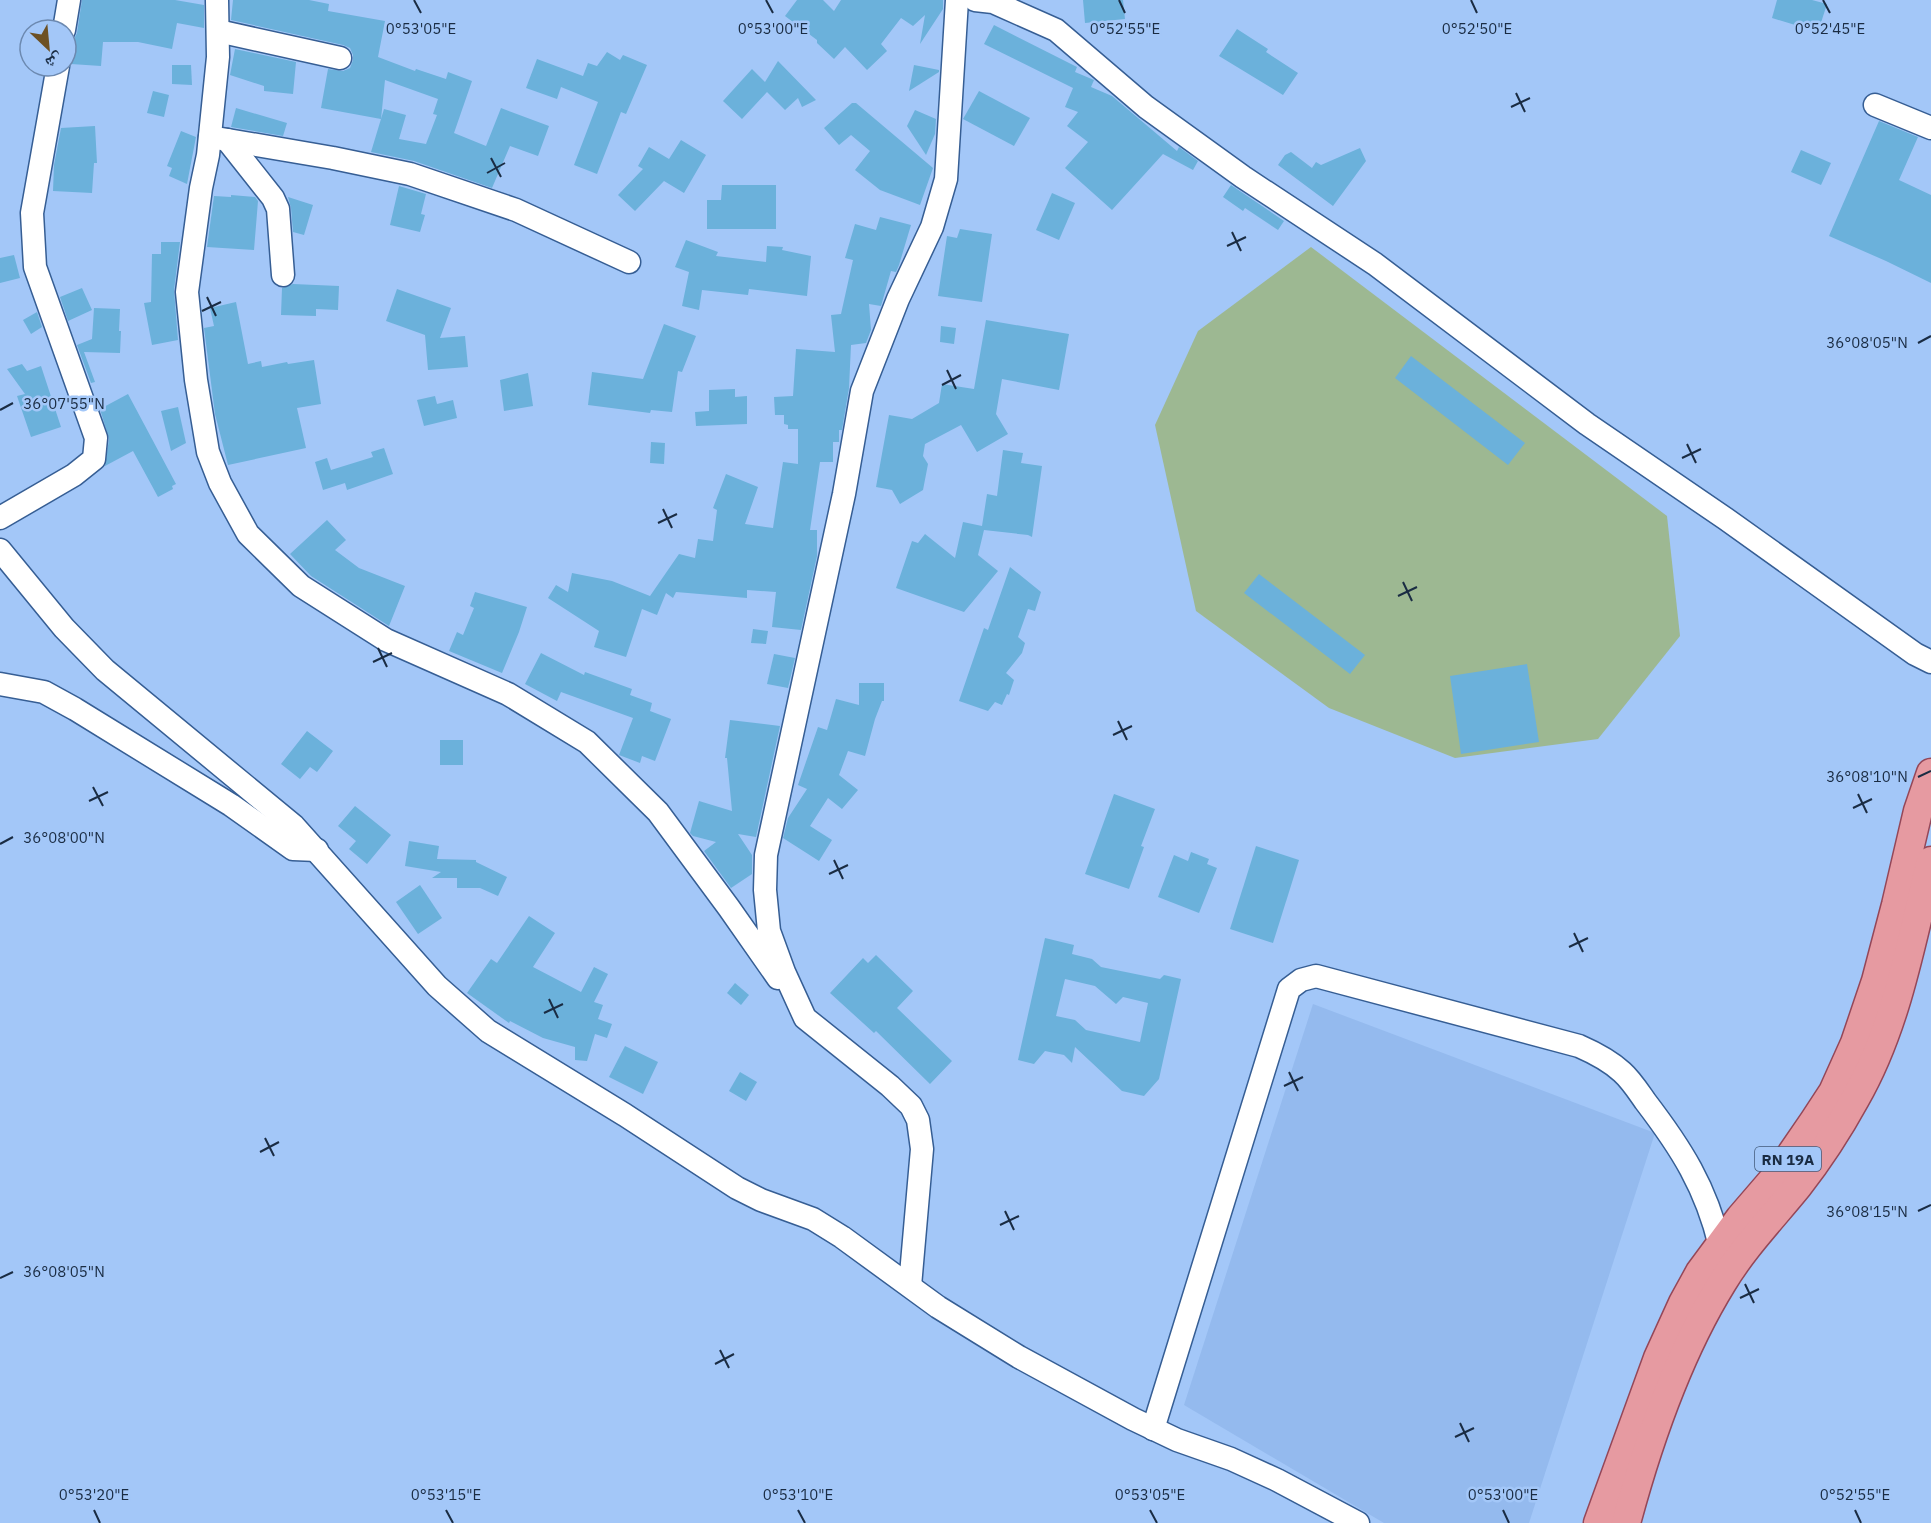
<svg xmlns="http://www.w3.org/2000/svg" width="1931" height="1523" font-family="'IBM Plex Sans','Noto Naskh Arabic',sans-serif">
  <style>
    .built { fill: #94baee }
    .garden { fill: #9db892 }
    .building { fill: #6bb1db; fill-rule: evenodd }
    .lines { fill: none; stroke-linecap: round; stroke-linejoin: round }
    .minor-casing { stroke: #365e94; stroke-width: 25 }
    .major-casing { stroke: #944758; stroke-width: 31 }
    .minor { stroke: #fff; stroke-width: 22 }
    .major { stroke: #e69aa1; stroke-width: 28 }
    .ticks { fill: none; stroke: #1a2c43; stroke-width: 2 }
    .labels { text-anchor: middle; dominant-baseline: central; stroke-width: 5; stroke-linejoin: round; paint-order: stroke }
    .shield { fill: #a3c7f8; stroke: #435a79; stroke-width: 1.5 }
    .shield-label { font-size: 15px; font-weight: bold; fill: #1a2c43 }
    .ticks-label { font-size: 15px; text-anchor: middle; fill: #1a2c43; stroke: #a3c7f8; stroke-width: 5; stroke-linejoin: round; paint-order: stroke }
  </style>
  <rect width="100%" height="100%" fill="#a3c7f8"/>
  <polygon class="built" points="1313,1004 1655,1133 1529,1523 1384,1523 1184,1405"/>
  <polygon class="garden" points="1311,247 1667,516 1680,636 1598,739 1455,758 1329,708 1196,611 1155,425 1198,331"/>
  <g class="building">
    <polygon points="82,0 175,0 204,5 204,28 177,23 172,49 138,42 103,42 101,66 71,64 66,55 66,43 74,39 77,33"/>
    <polygon points="233,0 309,0 329,4 328,11 385,21 378,57 415,71 416,69 446,79 448,72 472,81 454,133 486,146 501,108 549,126 538,156 510,146 492,188 414,161 371,152 384,109 406,115 399,139 426,144 437,115 433,114 438,99 385,80 381,119 321,108 328,69 343,71 350,68 353,60 353,55 350,48 343,45 231,20"/>
    <polygon points="797,0 823,0 834,11 841,0 943,0 943,9 920,44 925,15 913,26 901,18 881,44 887,51 867,70 845,47 834,59 817,43 817,40 785,16"/>
    <polygon points="1083,0 1123,0 1125,19 1085,23"/>
    <polygon points="1777,0 1812,0 1827,4 1818,32 1772,18"/>
    <polygon points="994,25 1077,67 1075,72 1094,80 1091,87 1112,96 1177,151 1179,147 1198,161 1193,170 1163,154 1112,210 1065,168 1088,142 1067,126 1078,112 1065,107 1073,88 984,44"/>
    <polygon points="1237,29 1268,49 1266,52 1298,73 1283,95 1219,56"/>
    <polygon points="235,49 296,62 293,94 264,91 264,86 230,75"/>
    <polygon points="607,52 620,60 623,55 647,65 626,114 621,112 597,174 574,165 598,102 561,87 557,99 526,88 537,59 583,76 588,63 597,66"/>
    <polygon points="778,61 816,100 802,107 798,98 785,110 767,92 742,119 723,101 752,69 765,82"/>
    <polygon points="172,65 191,65 192,85 172,84"/>
    <polygon points="914,65 939,70 939,72 909,91"/>
    <polygon points="153,91 169,95 164,117 147,113"/>
    <polygon points="979,91 1030,118 1014,146 963,119"/>
    <polygon points="852,103 856,103 933,168 920,205 880,190 855,170 870,151 851,135 839,145 824,128"/>
    <polygon points="236,108 287,123 283,136 231,127"/>
    <polygon points="915,110 936,119 935,134 926,155 907,126"/>
    <polygon points="1879,121 1918,137 1899,180 1931,195 1931,283 1886,261 1829,236"/>
    <polygon points="95,126 97,163 94,163 92,193 53,191 54,165 61,128"/>
    <polygon points="181,131 196,137 187,184 169,176 172,168 167,166"/>
    <polygon points="681,140 706,155 684,193 664,181 635,211 618,195 643,169 638,166 649,147 669,159"/>
    <polygon points="1360,148 1366,161 1333,206 1278,165 1285,155 1291,152 1312,168 1316,162 1321,165"/>
    <polygon points="1801,150 1831,163 1821,185 1791,172"/>
    <polygon points="722,185 776,185 776,229 707,229 707,200 721,200"/>
    <polygon points="1231,185 1284,221 1278,230 1245,208 1243,211 1223,197"/>
    <polygon points="399,186 426,194 421,214 425,215 420,232 390,225"/>
    <polygon points="1052,193 1075,203 1059,240 1036,230"/>
    <polygon points="231,195 255,197 258,201 254,250 207,247 214,196 231,197"/>
    <polygon points="288,197 313,205 304,235 293,232 291,208"/>
    <polygon points="880,217 911,225 899,265 896,272 891,271 881,306 869,304 871,330 866,343 851,345 849,388 842,430 839,430 839,442 833,442 833,462 820,462 810,530 817,530 817,556 801,630 772,627 776,592 747,590 747,598 676,592 673,598 666,593 657,615 642,609 626,657 594,647 599,631 548,598 556,585 568,592 572,573 612,581 650,596 679,554 695,558 698,539 713,541 717,510 713,508 726,474 758,487 745,524 773,528 783,462 798,464 798,429 788,429 788,425 784,424 784,415 775,415 774,397 793,396 796,349 835,352 831,315 841,314 853,260 845,258 855,224 876,230"/>
    <polygon points="960,229 992,234 982,302 938,296 947,236 957,238"/>
    <polygon points="686,240 718,252 716,256 766,262 767,246 783,247 782,250 811,256 807,296 749,289 748,295 702,290 699,310 682,306 689,272 675,267"/>
    <polygon points="161,242 180,242 174,290 178,340 152,345 144,303 151,302 152,254 161,254"/>
    <polygon points="14,255 20,278 0,283 0,258"/>
    <polygon points="293,284 339,286 338,310 316,309 316,316 281,315 282,288"/>
    <polygon points="82,288 92,310 68,321 60,297"/>
    <polygon points="397,289 451,308 440,338 465,336 468,367 428,370 425,335 386,321"/>
    <polygon points="236,302 248,364 261,361 262,367 287,362 288,364 314,360 321,404 297,408 306,448 228,465 215,414 204,328 214,326 210,308"/>
    <polygon points="94,308 120,309 119,331 121,331 120,353 84,352 95,382 91,383 77,345 92,339"/>
    <polygon points="37,312 42,327 31,334 23,320"/>
    <polygon points="986,320 1069,334 1059,390 1002,379 996,414 1008,434 977,452 961,425 925,444 923,456 928,464 923,490 900,504 892,490 876,487 889,415 912,419 939,403 942,384 974,389"/>
    <polygon points="664,324 696,336 682,372 678,371 672,412 651,410 650,413 588,405 592,372 643,379"/>
    <polygon points="941,326 956,328 954,344 940,342"/>
    <polygon points="1411,356 1525,443 1508,465 1395,378"/>
    <polygon points="22,364 27,371 41,366 61,427 31,437 17,396 25,394 7,369"/>
    <polygon points="528,373 533,406 504,411 500,380"/>
    <polygon points="735,389 735,397 747,396 747,424 696,426 695,412 709,411 709,390"/>
    <polygon points="128,394 176,484 172,486 173,489 158,497 133,451 105,466 109,439 100,409"/>
    <polygon points="435,396 437,404 453,400 457,418 424,426 417,400"/>
    <polygon points="178,407 186,443 171,451 161,411"/>
    <polygon points="651,442 665,443 664,464 650,463"/>
    <polygon points="384,448 393,474 347,490 345,483 323,490 315,462 327,458 331,470 373,457 371,452"/>
    <polygon points="1003,450 1023,453 1021,463 1042,466 1032,537 1028,535 984,530 978,555 998,571 964,612 896,588 912,541 918,543 925,534 955,558 963,522 982,526 987,494 997,496"/>
    <polygon points="327,520 346,540 335,550 359,568 405,586 389,626 311,576 290,554"/>
    <polygon points="1010,567 1041,592 1035,611 1028,609 1018,637 1025,643 1022,653 1006,673 1014,680 1009,695 1007,694 1002,705 995,702 988,711 959,701 984,628 988,630"/>
    <polygon points="1259,574 1365,655 1350,674 1244,593"/>
    <polygon points="475,592 527,607 519,632 502,673 449,651 457,632 463,635 474,608 470,606"/>
    <polygon points="753,629 768,631 766,644 751,643"/>
    <polygon points="541,653 584,675 585,672 632,689 630,695 652,703 650,711 671,719 655,761 642,756 640,763 619,755 633,718 561,692 557,701 525,684"/>
    <polygon points="774,654 795,658 788,688 767,684"/>
    <polygon points="1527,664 1539,742 1461,754 1450,676"/>
    <polygon points="859,683 884,683 884,701 882,701 875,719 865,756 848,751 839,775 858,790 842,809 828,798 810,826 832,840 819,861 783,838 788,818 807,789 798,785 818,727 827,730 836,699 859,705"/>
    <polygon points="730,720 780,726 756,837 738,834 752,855 752,874 731,888 704,851 716,842 693,836 690,833 699,801 732,811 727,758 725,758"/>
    <polygon points="307,731 333,751 317,772 310,767 300,779 281,764"/>
    <rect x="440" y="740" width="23" height="25"/>
    <polygon points="1114,794 1155,809 1141,846 1144,847 1129,889 1085,874"/>
    <polygon points="355,806 391,835 367,864 349,849 356,841 338,826"/>
    <polygon points="409,841 439,846 437,859 476,860 476,862 507,877 498,896 480,888 457,888 457,878 432,878 441,872 405,866"/>
    <polygon points="1256,846 1299,860 1273,943 1230,929"/>
    <polygon points="1191,852 1209,859 1207,864 1217,868 1199,913 1158,897 1174,855 1188,861"/>
    <polygon points="420,885 442,918 418,934 396,902"/>
    <polygon points="529,916 555,933 533,967 581,992 594,967 608,974 594,1002 603,1005 598,1019 612,1024 607,1038 595,1034 587,1061 575,1060 575,1047 543,1038 510,1021 509,1023 467,993 491,959 497,963"/>
    <path d="M1045,938l29,7 -2,9 20,5 9,8 59,12 4,-4 17,4 -22,100 -15,17 -22,-5 -47,-44 -3,16 -8,-8 -19,-4 -11,13 -16,-4zM1065,979l30,7 21,18 7,-7 25,6 -8,39 -54,-12 -11,-10 -19,-4z"/>
    <polygon points="876,955 913,991 897,1008 952,1061 930,1084 876,1031 874,1033 830,993 863,958 868,963"/>
    <polygon points="735,983 749,995 741,1005 727,993"/>
    <polygon points="625,1046 658,1062 643,1094 609,1077"/>
    <polygon points="740,1072 757,1082 746,1101 729,1091"/>
  </g>
  <g class="lines">
    <defs>
      <g id="minor">
        <polyline points="217,0 218,57 208,155 201,188 187,292 196,380 208,452 220,483 248,534 301,586 386,640 508,694 587,742 658,812 729,908 778,978"/>
        <polyline points="975,0 993,2 1056,30 1146,107 1243,177 1375,264 1587,424 1726,519 1915,654 1931,662"/>
        <polyline points="64,30 69,0"/>
        <polyline points="218,31 340,58"/>
        <polyline points="1875,105 1931,128"/>
        <polyline points="210,137 333,158 410,174 516,210 629,262"/>
        <polyline points="227,140 273,198 278,209 283,275"/>
        <polyline points="0,518 74,475 94,459 96,438 35,267 32,213 58,66"/>
        <polyline points="0,550 64,628 105,670 294,826 437,986 488,1031 625,1115 737,1188 761,1200 813,1219 842,1237 938,1307 1019,1357 1133,1419 1177,1440 1231,1459 1277,1480 1358,1523"/>
        <polyline points="0,684 44,692 75,709 231,805 293,849 317,850"/>
        <polyline points="910,1286 922,1149 918,1120 911,1106 890,1086 805,1018 784,972 769,931 765,890 766,855 844,494 862,391 898,299 932,227 946,179 957,0"/>
        <path d="M1153,1429l136,-440 12,-9 15,-4 263,70c16,7 30,14 43,26 9,8 16,19 23,29 36,47 61,86 75,145"/>
      </g>
      <g id="major">
        <polyline points="1598,1523 1658,1358 1683,1303 1700,1272 1740,1218 1777,1175 1814,1121 1833,1092 1855,1043 1876,981 1896,905 1918,811 1931,773"/>
        <path d="M1626,1523c22,-82 51,-167 96,-240 21,-35 50,-65 76,-97 21,-27 40,-56 57,-87 42,-73 56,-158 76,-238"/>
      </g>
    </defs>
    <use href="#minor" class="minor-casing"/>
    <use href="#major" class="major-casing"/>
    <use href="#minor" class="minor"/>
    <use href="#major" class="major"/>
  </g>
  <path class="ticks" d="M414,0l7,13M766,0l7,13M1119,0l6,13M1471,0l6,13M1823,0l7,13M1516,93l9,19M1511,107l19,-9M491,158l10,19M487,173l18,-10M1232,232l9,19M1227,246l19,-9M207,297l9,19M202,311l19,-9M1918,343l13,-7M947,370l9,19M942,385l19,-10M0,410l13,-7M1687,444l9,19M1682,458l19,-9M663,509l9,19M658,523l19,-9M1403,582l9,19M1398,596l19,-9M378,648l9,19M373,662l19,-9M1118,721l9,19M1113,735l19,-9M1918,777l13,-6M93,787l10,19M1858,794l9,19M89,801l19,-9M1853,808l19,-9M0,844l13,-7M834,860l9,19M829,874l19,-9M1574,933l9,19M1569,947l19,-9M549,999l9,19M544,1013l19,-9M1289,1072l9,19M1284,1086l19,-9M265,1138l9,18M260,1152l19,-10M1005,1211l9,19M1918,1211l13,-6M1000,1225l19,-9M0,1278l13,-6M1745,1284l9,19M1740,1298l19,-9M720,1350l9,18M715,1364l19,-10M1460,1423l9,19M1455,1437l19,-9M94,1510l6,13M446,1510l7,13M798,1510l7,13M1150,1510l7,13M1503,1510l6,13M1855,1510l6,13"/>
  <g class="labels">
    <rect class="shield" x="1755" y="1147" width="66" height="24" rx="4.5"/>
    <g class="shield-label">
      <text x="1788" y="1159">RN 19A</text>
    </g>
  </g>
  <g class="ticks-label">
    <text x="421" y="34">0°53'05"E</text>
    <text x="773" y="34">0°53'00"E</text>
    <text x="1125" y="34">0°52'55"E</text>
    <text x="1477" y="34">0°52'50"E</text>
    <text x="1830" y="34">0°52'45"E</text>
    <text x="1867" y="348">36°08'05"N</text>
    <text x="64" y="409">36°07'55"N</text>
    <text x="1867" y="782">36°08'10"N</text>
    <text x="64" y="843">36°08'00"N</text>
    <text x="1867" y="1217">36°08'15"N</text>
    <text x="64" y="1277">36°08'05"N</text>
    <text x="94" y="1500">0°53'20"E</text>
    <text x="446" y="1500">0°53'15"E</text>
    <text x="798" y="1500">0°53'10"E</text>
    <text x="1150" y="1500">0°53'05"E</text>
    <text x="1503" y="1500">0°53'00"E</text>
    <text x="1855" y="1500">0°52'55"E</text>
  </g>
  <g transform="translate(48 48) rotate(154)"><circle r="28" fill="#a3c7f8" stroke="#6c89b0" stroke-width="1.5"/>
  <path d="M0-4.5L10 22L0 15L-10 22Z" fill="#6d5124"/>
  <text y="-9" font-size="16" font-weight="bold" text-anchor="middle" fill="#1a2c43">ش</text>
  </g>
</svg>
